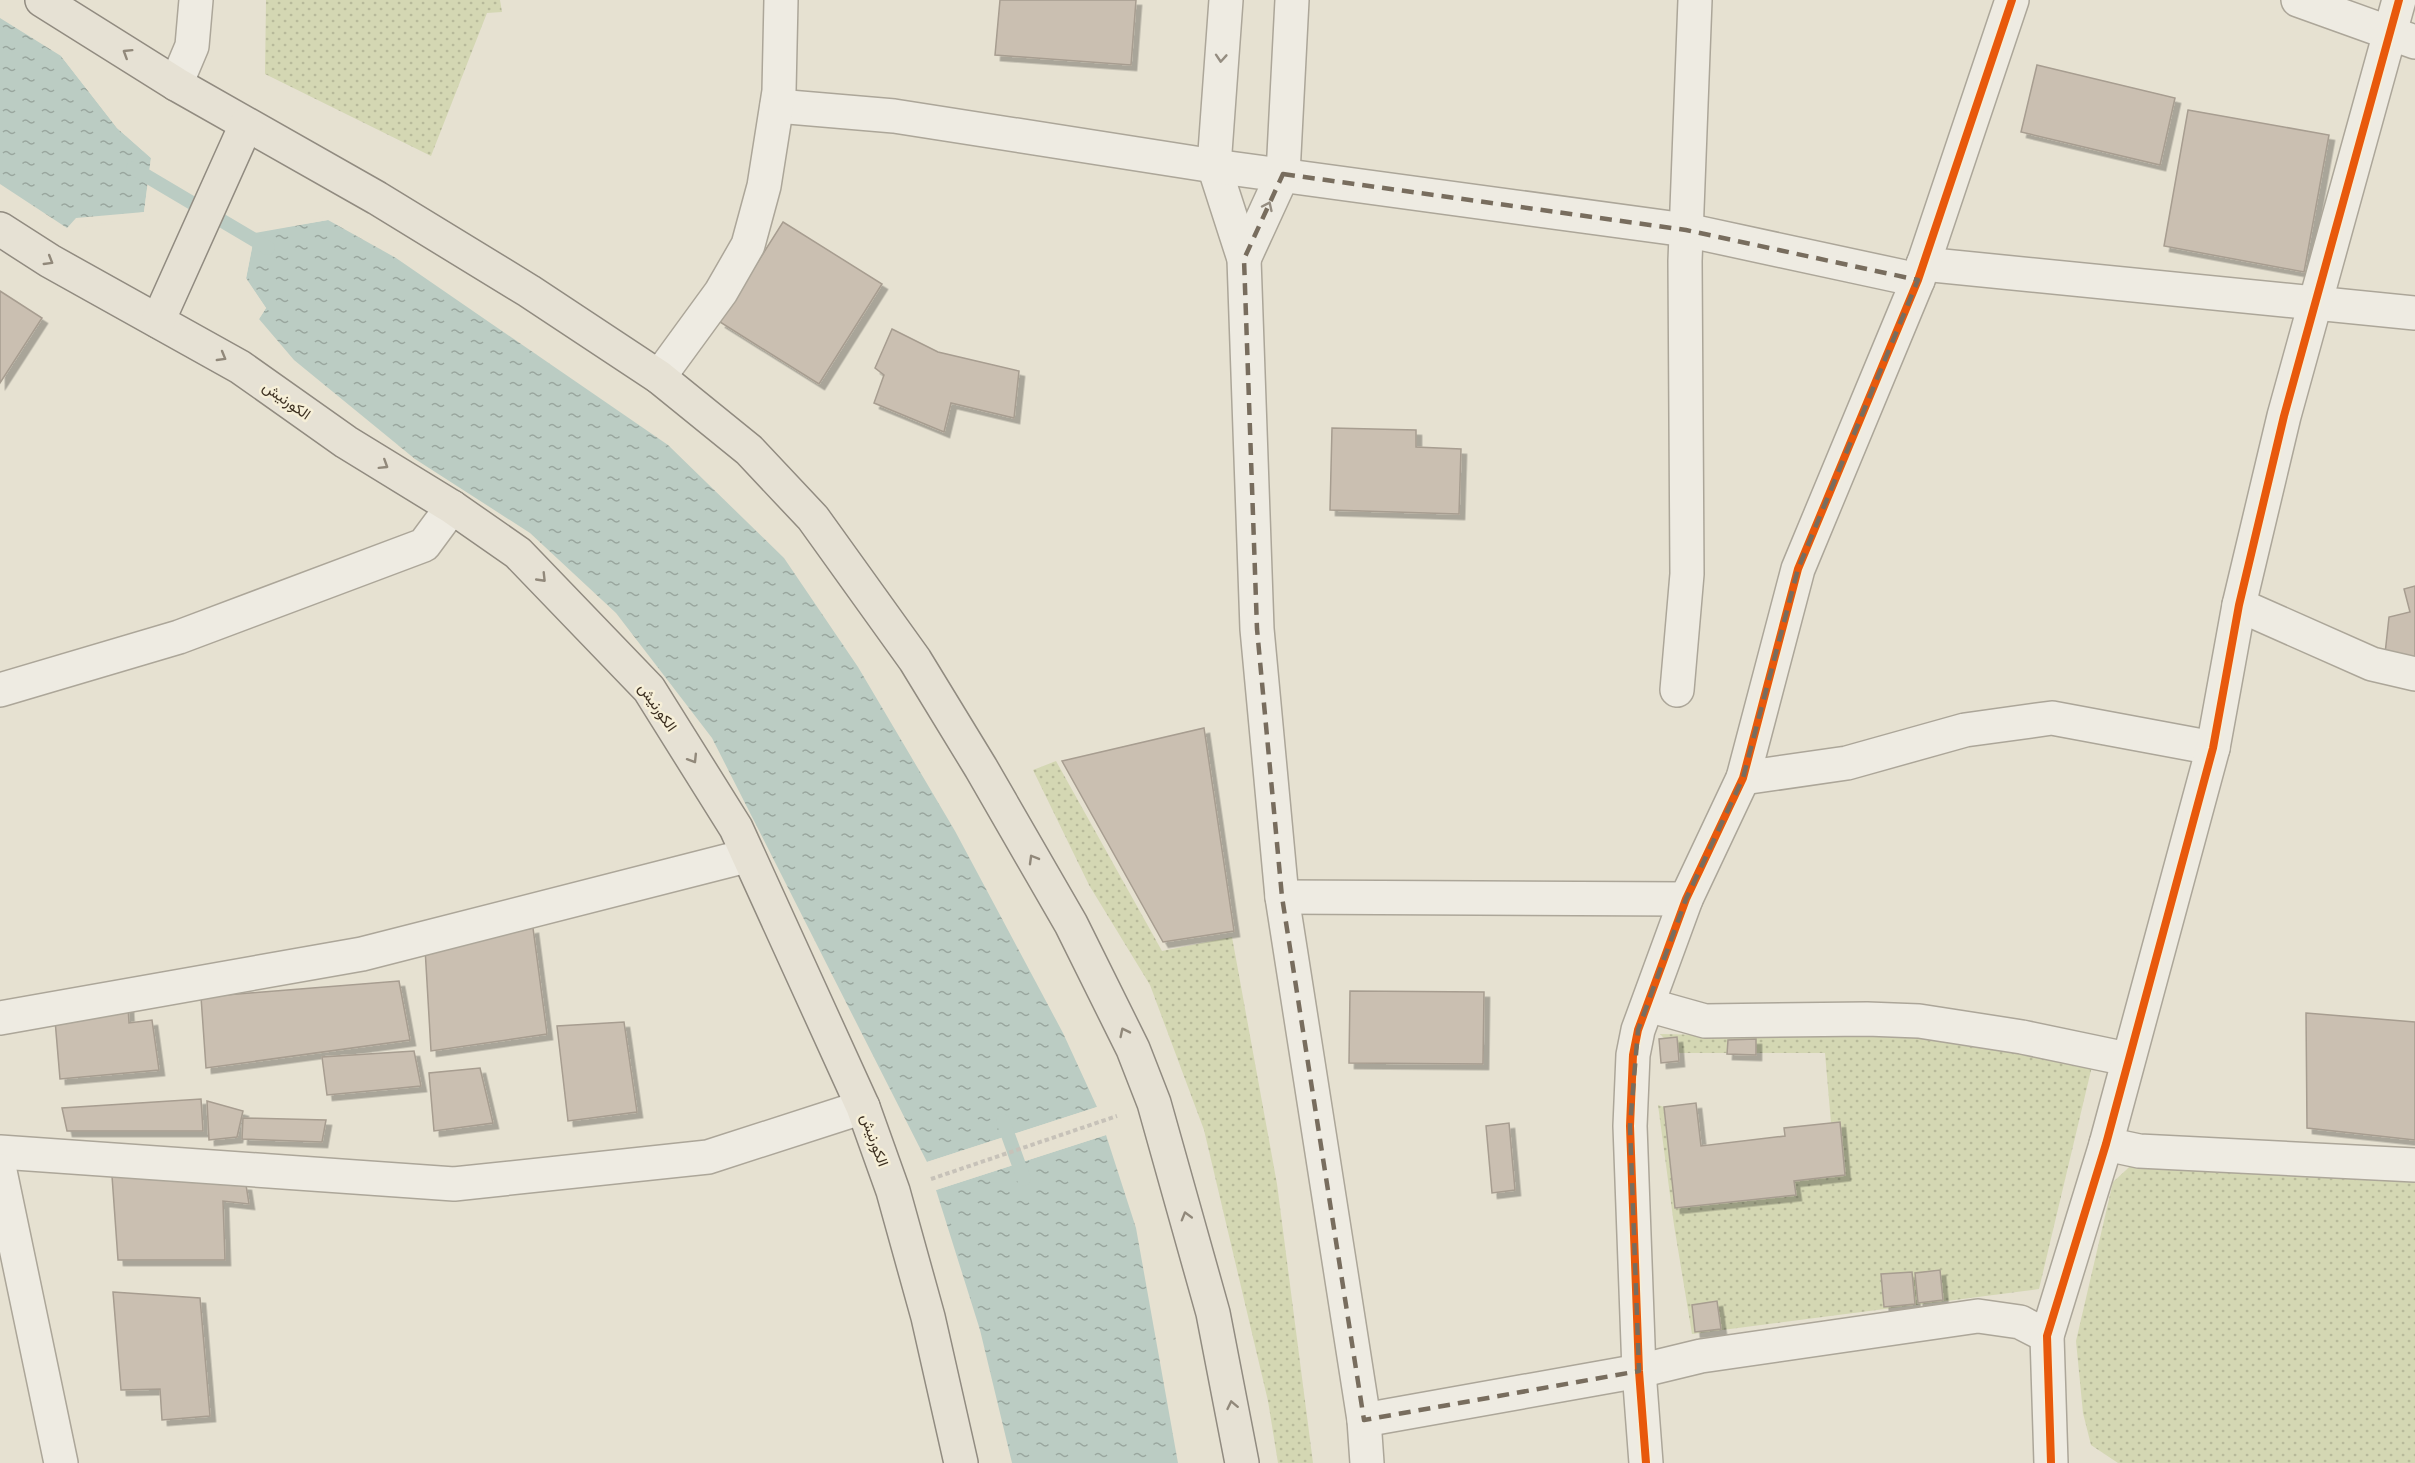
<svg xmlns="http://www.w3.org/2000/svg" width="2415" height="1463" font-family="Merriweather,Vazirmatn,serif">
  <style>
    .grass { fill: url(#grass-dots) }
    .water { fill: url(#water-ripples) }
    .pier { fill: #e6e1d1 }
    .lines { fill: none; stroke-linecap: round; stroke-linejoin: round }
    .stream { stroke: #bbccc3; stroke-width: 14 }
    .building { fill: #cabfb1; stroke: #a79d90; stroke-width: 1.5; filter: url(#shadow) }
    .minor-casing { stroke: #aca699; stroke-width: 36 }
    .major-casing { stroke: #918b80; stroke-width: 36 }
    .path { stroke: #c7c2b9; stroke-width: 4; stroke-dasharray: 4.5 3; stroke-linecap: butt }
    .minor { stroke: #eeebe2; stroke-width: 33 }
    .major { stroke: #e6e1d4; stroke-width: 33 }
    .cycleway-casing { stroke: #f6efd8; stroke-width: 11 }
    .cycleway { stroke: #e8590c; stroke-width: 8 }
    .oneway { stroke: #91887a }
    .oneway2 { stroke: #958d81 }
    .marked { fill: none; stroke: #786d5e; stroke-width: 4.5; stroke-dasharray: 12 8; stroke-linejoin: round }
    .labels { text-anchor: middle; dominant-baseline: central; stroke-width: 5; stroke-linejoin: round; paint-order: stroke }
    .street-label { font-size: 15px; fill: #3c2f20; stroke: #f6efd8 }
  </style>
  <defs>
    <pattern id="grass-dots" width="8" height="8" patternUnits="userSpaceOnUse" patternTransform="scale(1.5)"><rect width="8" height="8" fill="#d4d7b3"/><path d="M2 2h.1M6 6h.1" fill="none" stroke="#b7b99a" stroke-width="1.8" stroke-linecap="round"/></pattern>
    <pattern id="water-ripples" width="26" height="14" patternUnits="userSpaceOnUse" patternTransform="scale(1.5)"><rect width="26" height="14" fill="#bbccc3"/><path d="M2 4q2-2 4 0t4 0M15 11q2-2 4 0t4 0" fill="none" stroke="#99a69e"/></pattern>
    <filter id="shadow"><feDropShadow dx="5.5" dy="5.5" stdDeviation="0" flood-color="#0004"/></filter>
  </defs>
  <rect width="100%" height="100%" fill="#e6e1d1"/>
  <g class="grass">
    <polygon points="266,0 500,0 502,12 487,13 431,156 265,74"/>
    <polygon points="1056,761 1162,951 1232,937 1277,1184 1313,1463 1278,1463 1268,1401 1204,1130 1150,985 1089,885 1033,770"/>
    <polygon points="1905,1032 2093,1062 2039,1289 1692,1334 1674,1225 1658,1105 1664,1107 1675,1208 1796,1194 1794,1181 1845,1175 1831,1123 1825,1053 1678,1053 1660,1034 1755,1036"/>
    <polygon points="2138,1159 2415,1175 2415,1463 2118,1463 2091,1445 2083,1413 2076,1341 2113,1182"/>
  </g>
  <g class="water">
    <polygon points="0,18 61,56 117,128 151,158 144,212 67,228 0,184"/>
    <polygon points="328,220 396,258 668,445 784,558 858,667 955,831 1063,1033 1097,1107 927,1162 712,738 616,613 530,533 415,459 294,360 259,319 266,308 246,279 255,232"/>
    <polygon points="1106,1135 1136,1228 1178,1463 1012,1463 980,1330 936,1190"/>
  </g>
  <g class="pier">
    <polygon points="61,56 67,60 119,126 154,156 145,215 72,230 67,228 76,218 144,212 151,158 117,128"/>
    <polygon points="328,217 330,218 328,220 255,233 246,278 266,308 259,319 256,318 262,308 243,279 252,231"/>
    <polygon points="1097,1107 1098,1110 928,1165 927,1162"/>
    <polygon points="1105,1132 1106,1135 936,1190 935,1187"/>
  </g>
  <g class="lines">
    <g class="stream">
      <polyline points="133,168 268,248"/>
      <polyline points="1003,1121 1024,1179"/>
    </g>
  </g>
  <g class="building">
    <polygon points="1000,0 1136,0 1131,65 995,55"/>
    <polygon points="2037,65 2175,98 2160,165 2021,132"/>
    <polygon points="2188,110 2329,135 2304,272 2164,246"/>
    <polygon points="783,222 882,284 819,384 720,322"/>
    <polygon points="0,291 42,318 0,383"/>
    <polygon points="892,329 938,352 1019,371 1014,418 951,403 944,432 874,403 884,375 875,368"/>
    <polygon points="1332,428 1416,430 1416,447 1461,449 1459,514 1330,510"/>
    <polygon points="2415,586 2415,666 2384,663 2389,617 2410,612 2404,589"/>
    <polygon points="1204,728 1234,931 1163,942 1062,761"/>
    <polygon points="533,928 547,1034 431,1051 425,948"/>
    <polygon points="399,981 410,1040 206,1068 201,997"/>
    <polygon points="1350,991 1484,992 1483,1064 1349,1063"/>
    <polygon points="128,1006 129,1023 152,1020 159,1070 60,1079 55,1020"/>
    <polygon points="2306,1013 2415,1022 2415,1140 2307,1128"/>
    <polygon points="624,1022 637,1112 568,1121 557,1026"/>
    <polygon points="1677,1037 1679,1061 1661,1063 1659,1039"/>
    <polygon points="1756,1039 1756,1055 1727,1054 1728,1040"/>
    <polygon points="414,1051 421,1086 327,1095 322,1057"/>
    <polygon points="480,1068 493,1123 434,1131 429,1073"/>
    <polygon points="201,1099 203,1131 67,1131 62,1108"/>
    <polygon points="207,1101 243,1111 237,1137 209,1140"/>
    <polygon points="1696,1103 1701,1146 1785,1136 1784,1128 1840,1122 1845,1175 1794,1181 1796,1195 1675,1208 1664,1107"/>
    <polygon points="243,1118 326,1120 322,1142 242,1139"/>
    <polygon points="1509,1123 1515,1190 1492,1193 1486,1126"/>
    <polygon points="112,1176 246,1185 249,1204 223,1201 225,1260 118,1260"/>
    <polygon points="1940,1270 1943,1300 1918,1303 1915,1273"/>
    <polygon points="1912,1272 1915,1304 1884,1307 1881,1274"/>
    <polygon points="113,1292 200,1298 210,1416 162,1420 160,1389 121,1390"/>
    <polygon points="1717,1301 1721,1329 1695,1332 1692,1305"/>
  </g>
  <g class="lines">
    <defs>
      <g id="minor">
        <polyline points="1226,0 1214,166 1244,259 1257,629 1282,897 1364,1420 1367,1463"/>
        <polyline points="2298,0 2415,42"/>
        <polyline points="176,84 192,46 196,0"/>
        <polyline points="777,106 894,116 1214,166 1686,230 1918,280"/>
        <polyline points="1244,259 1283,174 1292,0"/>
        <polyline points="1923,264 2415,313"/>
        <polyline points="659,377 721,292 748,245 764,186 779,91 781,0"/>
        <polyline points="2239,605 2372,664 2415,674"/>
        <polyline points="0,690 179,637 424,545 452,507"/>
        <polyline points="1677,690 1687,574 1685,261 1695,0"/>
        <polyline points="1743,778 1847,763 1965,730 2052,718 2213,748"/>
        <polyline points="1282,897 1686,899"/>
        <polyline points="1648,1005 1705,1021 1867,1019 1919,1021 2022,1037 2127,1059"/>
        <polyline points="0,1018 362,954 746,856"/>
        <polyline points="2106,1144 2139,1151 2415,1165"/>
        <polyline points="0,1152 454,1184 708,1157 863,1107"/>
        <polyline points="0,1171 61,1463"/>
        <polyline points="1364,1420 1639,1371 1701,1356 1978,1316 2020,1322 2047,1336"/>
        <polyline points="1646,1463 1639,1371 1630,1126 1633,1055 1638,1030 1686,899 1743,778 1798,569 1918,280 2012,0"/>
        <polyline points="2051,1463 2047,1336 2106,1144 2213,748 2239,605 2284,416 2399,0"/>
      </g>
      <g id="major">
        <polyline points="42,0 176,84 377,198 529,291 659,377 749,450 813,518 915,660 981,768 1071,924 1133,1049 1154,1103 1213,1313 1242,1463"/>
        <polyline points="0,229 50,261 240,367 346,442 452,507 518,553 649,689 736,828 863,1107 893,1191 928,1317 961,1463"/>
        <polyline points="158,321 246,125"/>
      </g>
    </defs>
    <use href="#minor" class="minor-casing"/>
    <use href="#major" class="major-casing"/>
    <polyline class="path" points="931,1179 1117,1116"/>
    <use href="#minor" class="minor"/>
    <use href="#major" class="major"/>
    <defs>
      <g id="cycleway">
        <polyline points="1646,1463 1639,1371 1630,1126 1633,1055 1638,1030 1686,899 1743,778 1798,569 1918,280 2012,0"/>
        <polyline points="2051,1463 2047,1336 2106,1144 2213,748 2239,605 2284,416 2399,0"/>
      </g>
    </defs>
    <use href="#cycleway" class="cycleway-casing"/>
    <use href="#cycleway" class="cycleway"/>
  </g>
  <defs><path id="oneway-chevron" d="M-2-3.5L2.5 0L-2 3.5" fill="none" stroke-width="1.6" stroke-linecap="round" stroke-linejoin="round" transform="scale(1.5)"/></defs>
  <g class="oneway">
    <use href="#oneway-chevron" transform="translate(127 53) rotate(-148)"/>
    <use href="#oneway-chevron" transform="translate(49 261) rotate(31)"/>
    <use href="#oneway-chevron" transform="translate(222 357) rotate(30)"/>
    <use href="#oneway-chevron" transform="translate(384 465) rotate(32)"/>
    <use href="#oneway-chevron" transform="translate(542 578) rotate(46)"/>
    <use href="#oneway-chevron" transform="translate(693 759) rotate(58)"/>
    <use href="#oneway-chevron" transform="translate(1033 859) rotate(-120)"/>
    <use href="#oneway-chevron" transform="translate(1124 1032) rotate(-116)"/>
    <use href="#oneway-chevron" transform="translate(1186 1216) rotate(-106)"/>
    <use href="#oneway-chevron" transform="translate(1232 1405) rotate(-102)"/>
  </g>
  <g class="oneway2">
    <use href="#oneway-chevron" transform="translate(1221 58) rotate(94)"/>
    <use href="#oneway-chevron" transform="translate(1268 206) rotate(-65)"/>
  </g>
  <path class="marked" d="M1283,174l403,56 232,50 -120,289 -55,209 -57,121 -48,131 -8,96 9,245 -275,49 -82,-523 -25,-268 -13,-370z"/>
  <g class="labels">
    <g class="street-label">
      <text transform="translate(287 400) rotate(35)">الكورنيش</text>
      <text transform="translate(658 707) rotate(55)">الكورنيش</text>
      <text transform="translate(875 1140) rotate(70)">الكورنيش</text>
    </g>
  </g>
</svg>
